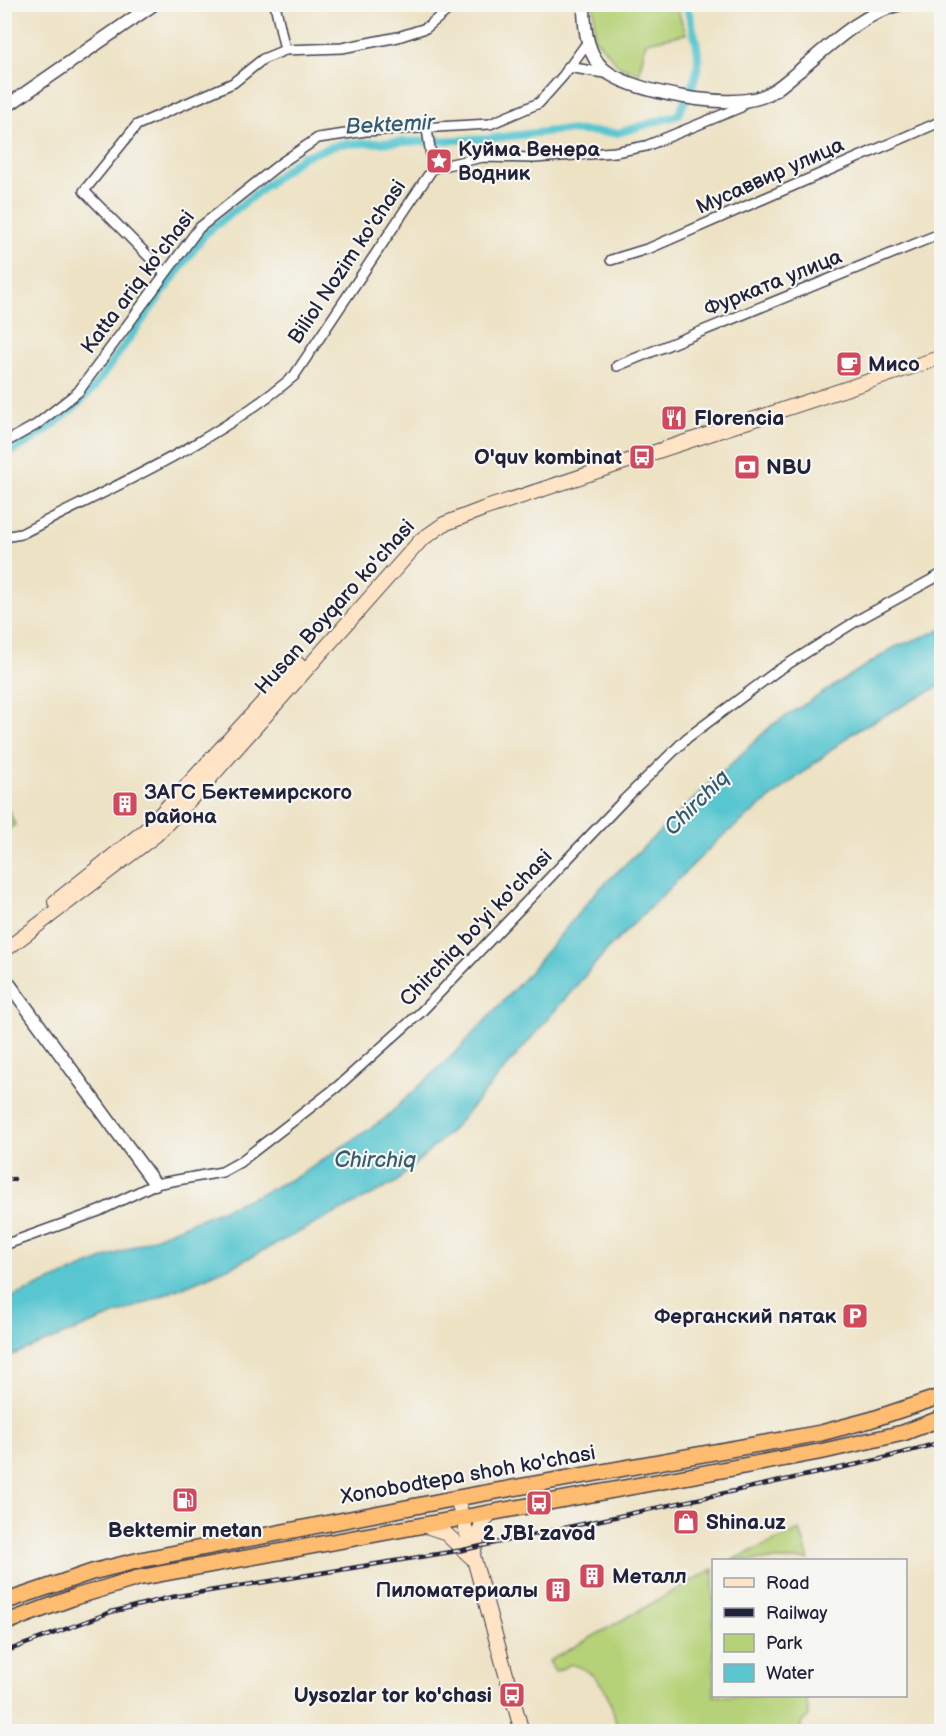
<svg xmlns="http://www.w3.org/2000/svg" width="946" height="1736" font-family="'Balsamiq Sans',sans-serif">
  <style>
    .green { fill: #b6d278; stroke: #6c7a5a; stroke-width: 1.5 }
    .water { fill: #59c6d0; stroke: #3e7486; stroke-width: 1.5 }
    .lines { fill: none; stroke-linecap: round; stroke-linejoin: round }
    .canal { stroke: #59c6d0; stroke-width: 8 }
    .minor-casing { stroke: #403f50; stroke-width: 12 }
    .tertiary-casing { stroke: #403f50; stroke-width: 15 }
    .secondary-casing { stroke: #403f50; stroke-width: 16 }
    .trunk-casing { stroke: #403f50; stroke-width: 18 }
    .minor { stroke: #fff; stroke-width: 9 }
    .tertiary { stroke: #fff; stroke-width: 12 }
    .secondary { stroke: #fee4c5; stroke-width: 14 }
    .trunk { stroke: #fdbc6f; stroke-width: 15 }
    .rail-casing { stroke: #22223b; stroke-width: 4.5 }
    .rail { stroke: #f6f6f2; stroke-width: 2; stroke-dasharray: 7; stroke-linecap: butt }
    .labels { text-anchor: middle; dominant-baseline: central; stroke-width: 4.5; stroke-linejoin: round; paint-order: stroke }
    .poi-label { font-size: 21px; font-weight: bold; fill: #22223b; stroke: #f6f6f2; text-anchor: start }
    .street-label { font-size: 21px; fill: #22223b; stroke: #f6f6f2 }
    .water-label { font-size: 22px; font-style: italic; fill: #355b6f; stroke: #f6f6f2 }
  </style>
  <rect width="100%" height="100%" fill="#f6f6f2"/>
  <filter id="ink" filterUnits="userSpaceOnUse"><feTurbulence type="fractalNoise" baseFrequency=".0167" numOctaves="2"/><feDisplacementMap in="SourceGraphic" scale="12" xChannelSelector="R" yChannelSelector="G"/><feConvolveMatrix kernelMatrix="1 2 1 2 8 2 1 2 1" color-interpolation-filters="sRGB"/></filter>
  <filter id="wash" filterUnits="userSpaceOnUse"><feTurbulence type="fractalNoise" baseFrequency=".008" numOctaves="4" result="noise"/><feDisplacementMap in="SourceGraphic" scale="24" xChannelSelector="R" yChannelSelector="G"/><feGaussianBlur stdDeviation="1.35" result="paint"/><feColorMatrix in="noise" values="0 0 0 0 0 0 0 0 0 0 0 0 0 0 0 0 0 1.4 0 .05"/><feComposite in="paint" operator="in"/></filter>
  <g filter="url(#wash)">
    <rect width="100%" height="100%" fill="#ede2c4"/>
    <g class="green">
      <polygon points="594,5 676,5 686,34 646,42 639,74 618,65 594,37"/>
      <polygon points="5,804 15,825 5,831 4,831"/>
      <polygon points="800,1530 809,1560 732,1560"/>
      <path d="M713,1569l1,127h92l3,20 -9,10 1,5h-183c-8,-32 -12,-56 -47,-67l-16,8 -6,-11z"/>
    </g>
    <polygon class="water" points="941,630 941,685 854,732 718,840 607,950 453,1129 395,1183 237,1264 145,1303 5,1358 5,1300 267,1191 300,1175 383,1120 456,1052 528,974 596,892 772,725 895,647"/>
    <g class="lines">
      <path class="canal" d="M4,455c34,-16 62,-38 88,-65l113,-156 97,-77 38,-13 146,-5 75,-9 57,3 60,-18c27,-52 24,-55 8,-111"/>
    </g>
  </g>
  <g filter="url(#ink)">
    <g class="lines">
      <defs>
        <g id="minor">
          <polyline points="275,4 285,50"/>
          <polyline points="568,67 610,74"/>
          <polyline points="427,129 433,168"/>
          <polyline points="611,260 650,248 942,121"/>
          <polyline points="165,273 84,191 137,125 233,83 263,59 285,50 342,48 398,37 426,28 455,4"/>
          <polyline points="617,366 942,233"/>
          <polyline points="4,443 36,425 78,392 199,228 281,163 318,138 366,131 490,124 539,103 563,76 587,43"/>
          <path d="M4,537l17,-3c93,-48 192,-90 273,-158l139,-208 50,-11 51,1 81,-6 31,-6 95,-39 5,-7"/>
          <polyline points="4,1245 99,1211 155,1184 222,1172 240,1162 337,1087 421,1012 624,800 687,738 777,671 858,620 942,574"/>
        </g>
        <g id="tertiary">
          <path d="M584,4c0,25 3,56 26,70 30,19 118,35 151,23 15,-5 26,-17 38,-26 30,-25 63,-58 102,-67"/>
          <polyline points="4,108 154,4"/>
          <polyline points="4,977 155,1184"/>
        </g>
        <g id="secondary">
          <polyline points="55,902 148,828 298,664"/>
          <polyline points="4,951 156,835 203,786 421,540 444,524 483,509 942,357"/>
          <polyline points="457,1498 522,1732"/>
          <polyline points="423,1525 444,1532 471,1557"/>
          <polyline points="473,1554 481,1526 491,1512"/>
        </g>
        <g id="trunk">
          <polyline points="4,1602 92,1572 140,1560 457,1498 821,1433 870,1420 942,1396"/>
          <polyline points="4,1623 75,1597 138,1578 824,1451 903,1433 942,1418"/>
        </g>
      </defs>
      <use href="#minor" class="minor-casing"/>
      <use href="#tertiary" class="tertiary-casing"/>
      <use href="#secondary" class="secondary-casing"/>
      <use href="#trunk" class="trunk-casing"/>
      <use href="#minor" class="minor"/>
      <use href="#tertiary" class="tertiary"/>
      <use href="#secondary" class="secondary"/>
      <use href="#trunk" class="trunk"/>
      <defs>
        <g id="rail">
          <polyline points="4,1180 14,1179"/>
          <polyline points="4,1652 111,1612 172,1597 463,1550 877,1460 942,1442"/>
        </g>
      </defs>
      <use href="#rail" class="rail-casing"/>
      <use href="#rail" class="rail"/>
    </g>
  </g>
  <defs>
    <symbol id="sight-square" viewBox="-11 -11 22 22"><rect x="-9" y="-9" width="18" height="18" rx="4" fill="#d1495b" stroke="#f6f6f2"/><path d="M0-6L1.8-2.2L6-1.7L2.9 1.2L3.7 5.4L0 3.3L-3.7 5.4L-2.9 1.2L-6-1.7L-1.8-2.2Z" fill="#fff"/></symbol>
    <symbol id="cafe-square" viewBox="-11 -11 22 22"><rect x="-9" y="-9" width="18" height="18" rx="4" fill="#d1495b" stroke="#f6f6f2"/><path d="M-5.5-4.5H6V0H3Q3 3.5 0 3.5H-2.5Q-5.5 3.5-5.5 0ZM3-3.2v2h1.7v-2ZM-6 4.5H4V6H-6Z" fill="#fff"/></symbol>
    <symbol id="restaurant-square" viewBox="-11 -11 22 22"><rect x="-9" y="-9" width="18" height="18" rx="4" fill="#d1495b" stroke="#f6f6f2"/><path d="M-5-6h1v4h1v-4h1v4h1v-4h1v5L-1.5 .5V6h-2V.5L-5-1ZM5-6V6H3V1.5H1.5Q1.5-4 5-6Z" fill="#fff"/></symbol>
    <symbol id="bus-square" viewBox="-11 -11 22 22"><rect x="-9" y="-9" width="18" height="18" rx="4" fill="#d1495b" stroke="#f6f6f2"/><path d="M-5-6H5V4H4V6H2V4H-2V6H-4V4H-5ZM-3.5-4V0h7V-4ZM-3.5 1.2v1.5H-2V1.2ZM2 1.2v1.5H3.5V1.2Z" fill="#fff"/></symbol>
    <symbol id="bank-square" viewBox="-11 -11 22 22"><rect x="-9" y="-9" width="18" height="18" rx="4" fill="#d1495b" stroke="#f6f6f2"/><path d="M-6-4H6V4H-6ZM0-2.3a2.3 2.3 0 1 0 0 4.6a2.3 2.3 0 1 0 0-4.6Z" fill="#fff"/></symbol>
    <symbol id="building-square" viewBox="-11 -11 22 22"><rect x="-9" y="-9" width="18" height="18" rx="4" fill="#d1495b" stroke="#f6f6f2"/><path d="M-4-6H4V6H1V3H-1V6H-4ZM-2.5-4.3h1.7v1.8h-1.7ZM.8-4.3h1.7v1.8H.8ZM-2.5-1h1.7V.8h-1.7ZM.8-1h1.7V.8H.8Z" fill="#fff"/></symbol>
    <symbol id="parking-square" viewBox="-11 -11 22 22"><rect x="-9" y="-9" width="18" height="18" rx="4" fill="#d1495b" stroke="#f6f6f2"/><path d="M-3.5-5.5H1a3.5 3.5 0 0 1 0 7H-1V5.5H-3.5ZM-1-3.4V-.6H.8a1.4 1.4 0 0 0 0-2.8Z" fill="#fff"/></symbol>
    <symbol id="fuel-square" viewBox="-11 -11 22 22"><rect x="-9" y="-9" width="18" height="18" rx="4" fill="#d1495b" stroke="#f6f6f2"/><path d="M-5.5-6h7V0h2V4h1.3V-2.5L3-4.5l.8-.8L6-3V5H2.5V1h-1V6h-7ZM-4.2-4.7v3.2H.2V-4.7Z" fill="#fff"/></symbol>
    <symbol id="shop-square" viewBox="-11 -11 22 22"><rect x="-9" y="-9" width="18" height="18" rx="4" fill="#d1495b" stroke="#f6f6f2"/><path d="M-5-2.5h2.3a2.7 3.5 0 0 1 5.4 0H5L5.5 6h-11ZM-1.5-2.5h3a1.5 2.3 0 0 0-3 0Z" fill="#fff"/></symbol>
  </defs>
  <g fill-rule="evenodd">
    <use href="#sight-square" x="424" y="146" width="30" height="30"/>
    <use href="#cafe-square" x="834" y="349" width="30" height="30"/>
    <use href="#restaurant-square" x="659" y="403" width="30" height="30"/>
    <use href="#bus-square" x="627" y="442" width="30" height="30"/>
    <use href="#bank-square" x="732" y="452" width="30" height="30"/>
    <use href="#building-square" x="110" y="789" width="30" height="30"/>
    <use href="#parking-square" x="840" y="1301" width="30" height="30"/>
    <use href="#fuel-square" x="170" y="1485" width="30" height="30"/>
    <use href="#bus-square" x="524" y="1488" width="30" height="30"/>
    <use href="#shop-square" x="671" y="1507" width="30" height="30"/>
    <use href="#building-square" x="577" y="1561" width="30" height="30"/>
    <use href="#building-square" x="543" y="1575" width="30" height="30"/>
    <use href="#bus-square" x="497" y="1680" width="30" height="30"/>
  </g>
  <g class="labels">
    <g class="poi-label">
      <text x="458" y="149">Куйма Венера<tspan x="458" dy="24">Водник</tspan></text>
      <text x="868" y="364">Мисо</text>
      <text x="694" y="418">Florencia</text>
      <text x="622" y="457" text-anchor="end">O'quv kombinat</text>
      <text x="766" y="467">NBU</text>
      <text x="144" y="792">ЗАГС Бектемирского<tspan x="144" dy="24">района</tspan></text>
      <text x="836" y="1316" text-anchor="end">Ферганский пятак</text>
      <text x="706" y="1522">Shina.uz</text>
      <text x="185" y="1530" text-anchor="middle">Bektemir metan</text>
      <text x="539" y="1533" text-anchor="middle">2 JBI zavod</text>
      <text x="612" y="1576">Металл</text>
      <text x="538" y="1590" text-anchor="end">Пиломатериалы</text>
      <text x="492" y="1695" text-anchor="end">Uysozlar tor ko'chasi</text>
    </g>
    <g class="street-label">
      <text transform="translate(770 176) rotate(-24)">Мусаввир улица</text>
      <text transform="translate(347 262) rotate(-56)">Biliol Nozim ko'chasi</text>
      <text transform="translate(138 282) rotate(-53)">Katta ariq ko'chasi</text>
      <text transform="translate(773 283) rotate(-22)">Фурката улица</text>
      <text transform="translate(335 607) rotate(-48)">Husan Boyqaro ko'chasi</text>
      <text transform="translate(476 928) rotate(-46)">Chirchiq bo'yi ko'chasi</text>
      <text transform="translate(468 1475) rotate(-10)">Xonobodtepa shoh ko'chasi</text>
    </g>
    <g class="water-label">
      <text transform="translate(390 125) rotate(-3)">Bektemir</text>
      <text transform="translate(697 803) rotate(-45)">Chirchiq</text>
      <text x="375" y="1160">Chirchiq</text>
    </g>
  </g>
  <rect width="946" height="1736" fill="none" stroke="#f6f6f2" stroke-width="24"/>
  <rect x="712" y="1559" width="195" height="138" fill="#f6f6f2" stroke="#a1a1a9" stroke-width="1.5"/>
  <rect x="724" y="1578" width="30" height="9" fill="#fee4c5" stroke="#a1a1a9" stroke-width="1.5"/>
  <text x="766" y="1589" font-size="18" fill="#22223b">Road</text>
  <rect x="724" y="1608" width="30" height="9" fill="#22223b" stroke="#a1a1a9" stroke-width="1.5"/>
  <text x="766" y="1619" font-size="18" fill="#22223b">Railway</text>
  <rect x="724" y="1634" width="30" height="18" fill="#b6d278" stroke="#a1a1a9" stroke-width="1.5"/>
  <text x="766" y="1649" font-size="18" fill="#22223b">Park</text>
  <rect x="724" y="1664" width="30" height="18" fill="#59c6d0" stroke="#a1a1a9" stroke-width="1.5"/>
  <text x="766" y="1679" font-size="18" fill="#22223b">Water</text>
</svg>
